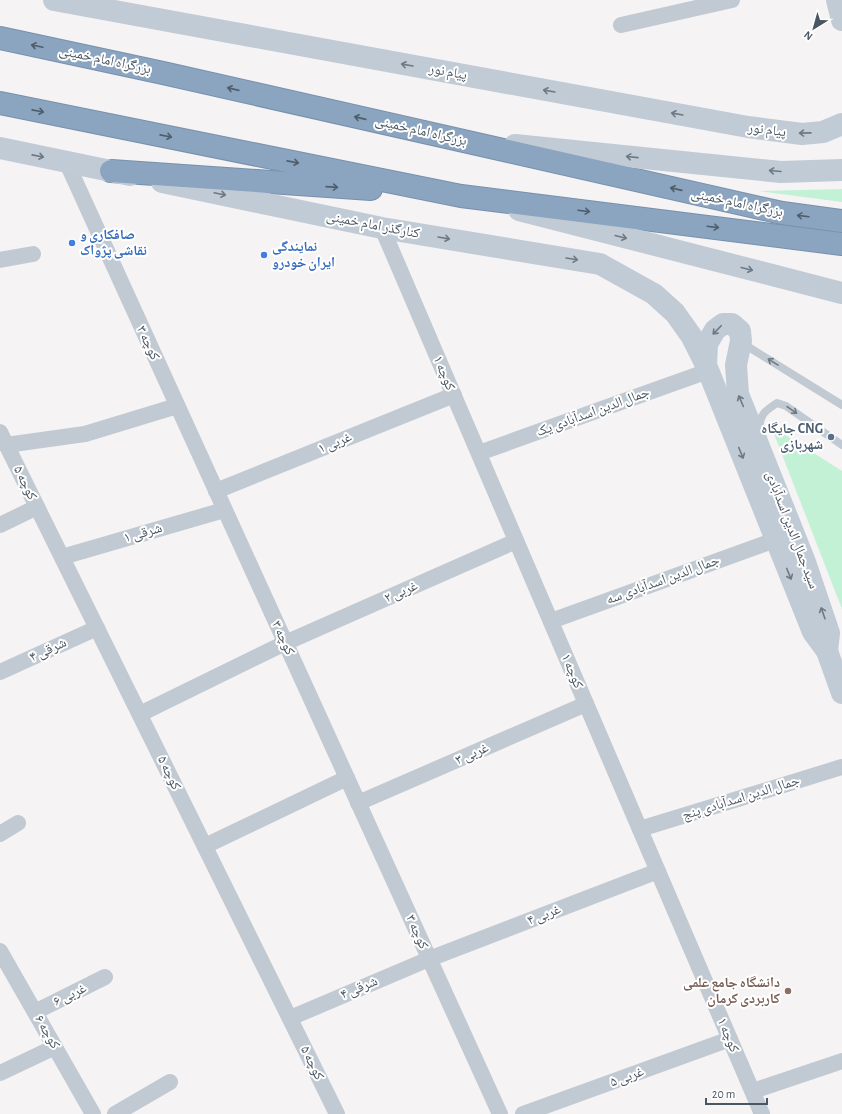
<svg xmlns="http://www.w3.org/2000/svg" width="842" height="1114" font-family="'Alegreya Sans','Noto Naskh Arabic',sans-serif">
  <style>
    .green { fill: #c3f1d5 }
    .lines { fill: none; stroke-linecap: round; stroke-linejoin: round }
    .highway-casing { stroke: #7690ad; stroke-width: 24 }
    .lane { stroke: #c1cad2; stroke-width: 8 }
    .street { stroke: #c1cad2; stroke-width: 16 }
    .secondary { stroke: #c1cbd6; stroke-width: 22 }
    .highway { stroke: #8ba5c1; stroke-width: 22 }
    .oneway { stroke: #505e6b }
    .oneway2 { stroke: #6e7984 }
    .oneway3 { stroke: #6e7983 }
    .shop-dot { fill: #3f7fe0; stroke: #fff; stroke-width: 1.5 }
    .service-dot { fill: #5c6f8a; stroke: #fff; stroke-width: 1.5 }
    .education-dot { fill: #8d6e63; stroke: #fff; stroke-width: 1.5 }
    .labels { text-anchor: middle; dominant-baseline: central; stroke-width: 4; stroke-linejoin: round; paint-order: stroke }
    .street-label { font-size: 14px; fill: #4a5661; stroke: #fff }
    .shop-label { font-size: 14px; font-weight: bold; fill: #366cbe; stroke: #fff; text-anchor: start }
    .service-label { font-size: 14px; font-weight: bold; fill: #4e5e75; stroke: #fff; text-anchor: end }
    .education-label { font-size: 14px; font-weight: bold; fill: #785e54; stroke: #fff; text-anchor: end }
  </style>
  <rect width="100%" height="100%" fill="#f5f3f3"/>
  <g class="green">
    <polygon points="842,189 842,202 759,191"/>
    <polygon points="771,426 842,471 842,609"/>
  </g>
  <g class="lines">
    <defs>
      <g id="highway">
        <polyline points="0,38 163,73 782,213 842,221"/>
        <polyline points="0,103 461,196 842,244"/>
        <polyline points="111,171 371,189"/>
      </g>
    </defs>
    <use href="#highway" class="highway-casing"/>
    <g class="lane">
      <polyline points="742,343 842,405"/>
      <path d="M759,429c1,-15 6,-18 18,-26l9,3 56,39"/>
    </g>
    <g class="street">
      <polyline points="621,25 732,0"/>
      <polyline points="66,161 500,1114"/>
      <polyline points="382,228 762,1114"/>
      <polyline points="0,260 33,254"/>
      <polyline points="0,432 337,1114"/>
      <polyline points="6,445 85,434 177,406"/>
      <polyline points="479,453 708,371"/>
      <polyline points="216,491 454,395"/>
      <polyline points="0,525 37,507"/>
      <polyline points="62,557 224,510"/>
      <polyline points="551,621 775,540"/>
      <polyline points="0,672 97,628"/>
      <polyline points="140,714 285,643 516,541"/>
      <polyline points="358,803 586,704"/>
      <polyline points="640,829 842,767"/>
      <polyline points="0,834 18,823"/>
      <polyline points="205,846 347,778"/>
      <polyline points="0,951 93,1114"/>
      <polyline points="35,1012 105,977"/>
      <polyline points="290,1018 429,959 658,871"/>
      <polyline points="0,1073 55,1047"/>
      <polyline points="753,1091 842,1061"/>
      <polyline points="115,1114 170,1082"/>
      <polyline points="523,1114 730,1039"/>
    </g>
    <g class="secondary">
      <polyline points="54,0 748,127 802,134 823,132 842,124"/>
      <polyline points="837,0 842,20"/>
      <polyline points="515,145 781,172 842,170"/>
      <polyline points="0,148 130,175"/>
      <polyline points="162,182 382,228 600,264 654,294 675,313 692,337 706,365 813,632 827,651 842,693"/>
      <polyline points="519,210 842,293"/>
      <polyline points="706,365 707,344 715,330 723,324 732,324 740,331 741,341 736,365 738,394 805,562 829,633 827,651"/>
    </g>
    <use href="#highway" class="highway"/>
  </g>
  <defs><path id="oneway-shaft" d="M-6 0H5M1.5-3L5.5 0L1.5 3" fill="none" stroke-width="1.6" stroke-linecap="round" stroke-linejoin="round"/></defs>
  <g class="oneway">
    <use href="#oneway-shaft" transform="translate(37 46) rotate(-168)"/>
    <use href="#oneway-shaft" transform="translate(233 89) rotate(-167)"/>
    <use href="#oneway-shaft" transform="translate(38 111) rotate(11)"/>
    <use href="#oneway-shaft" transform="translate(360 118) rotate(-167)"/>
    <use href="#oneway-shaft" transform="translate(166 136) rotate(11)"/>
    <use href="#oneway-shaft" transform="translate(293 162) rotate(11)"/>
    <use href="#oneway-shaft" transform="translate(332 187) rotate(4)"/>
    <use href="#oneway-shaft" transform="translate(676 189) rotate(-167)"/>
    <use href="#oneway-shaft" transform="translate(584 211) rotate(7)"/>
    <use href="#oneway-shaft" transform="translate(803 216) rotate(-173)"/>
    <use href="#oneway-shaft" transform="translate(713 227) rotate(7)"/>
  </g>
  <g class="oneway2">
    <use href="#oneway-shaft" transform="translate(407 65) rotate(-170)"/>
    <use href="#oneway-shaft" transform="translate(549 91) rotate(-170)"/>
    <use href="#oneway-shaft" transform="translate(677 114) rotate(-170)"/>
    <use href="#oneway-shaft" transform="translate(805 133) rotate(179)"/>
    <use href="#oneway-shaft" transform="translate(38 156) rotate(11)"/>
    <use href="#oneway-shaft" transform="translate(632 157) rotate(-174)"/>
    <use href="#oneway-shaft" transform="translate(775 171) rotate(-175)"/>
    <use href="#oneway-shaft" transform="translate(220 194) rotate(12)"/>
    <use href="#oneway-shaft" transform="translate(621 237) rotate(14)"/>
    <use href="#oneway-shaft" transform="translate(444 238) rotate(10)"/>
    <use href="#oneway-shaft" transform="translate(572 259) rotate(9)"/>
    <use href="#oneway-shaft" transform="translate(747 269) rotate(14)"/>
    <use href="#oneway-shaft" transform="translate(717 330) rotate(134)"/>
    <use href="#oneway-shaft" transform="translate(741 401) rotate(-113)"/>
    <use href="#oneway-shaft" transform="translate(741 453) rotate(68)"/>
    <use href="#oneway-shaft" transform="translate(789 574) rotate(68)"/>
    <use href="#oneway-shaft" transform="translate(823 613) rotate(-109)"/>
  </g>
  <g class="oneway3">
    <use href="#oneway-shaft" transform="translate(773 362) rotate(-148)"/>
    <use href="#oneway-shaft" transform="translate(792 410) rotate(35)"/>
  </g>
  <g class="shop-dot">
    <circle cx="72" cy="243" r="4"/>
    <circle cx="264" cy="255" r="4"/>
  </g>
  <circle class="service-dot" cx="831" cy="437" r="4"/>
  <circle class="education-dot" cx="788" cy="991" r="4"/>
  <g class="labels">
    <g class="street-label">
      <text transform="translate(105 60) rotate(12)">بزرگراه امام خمینی</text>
      <text transform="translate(448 72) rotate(10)">پیام نور</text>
      <text transform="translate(767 130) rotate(7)">پیام نور</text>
      <text transform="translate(421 131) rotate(13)">بزرگراه امام خمینی</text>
      <text transform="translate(737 203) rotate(12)">بزرگراه امام خمینی</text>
      <text transform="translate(373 225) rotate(11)">کنارگذر امام خمینی</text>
      <text transform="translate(148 343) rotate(65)">کوچه ۳</text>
      <text transform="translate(444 373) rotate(67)">کوچه ۱</text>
      <text transform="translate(593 412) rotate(-20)">جمال الدین اسدآبادی یک</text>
      <text transform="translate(335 443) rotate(-22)">غربی ۱</text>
      <text transform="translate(25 483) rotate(64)">کوچه ۵</text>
      <text transform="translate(792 530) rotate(69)">سید جمال الدین اسدآبادی</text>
      <text transform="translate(143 533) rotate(-16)">شرقی ۱</text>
      <text transform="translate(663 580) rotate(-20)">جمال الدین اسدآبادی سه</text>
      <text transform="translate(401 592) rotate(-24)">غربی ۲</text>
      <text transform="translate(283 638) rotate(65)">کوچه ۳</text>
      <text transform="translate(48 650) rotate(-25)">شرقی ۴</text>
      <text transform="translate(572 671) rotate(67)">کوچه ۱</text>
      <text transform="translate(472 754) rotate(-24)">غربی ۳</text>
      <text transform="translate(169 773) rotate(64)">کوچه ۵</text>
      <text transform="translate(741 798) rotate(-17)">جمال الدین اسدآبادی پنج</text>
      <text transform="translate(544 915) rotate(-21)">غربی ۴</text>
      <text transform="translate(417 932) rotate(66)">کوچه ۳</text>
      <text transform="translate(359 988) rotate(-23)">شرقی ۴</text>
      <text transform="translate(70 995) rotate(-26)">غربی ۶</text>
      <text transform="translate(47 1032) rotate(60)">کوچه ۶</text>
      <text transform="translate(728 1035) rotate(67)">کوچه ۱</text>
      <text transform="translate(312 1063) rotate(64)">کوچه ۵</text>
      <text transform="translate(627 1077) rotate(-20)">غربی ۵</text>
    </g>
    <g class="shop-label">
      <text x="80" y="235">صافکاری و<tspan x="80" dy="16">نقاشی پژواک</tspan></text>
      <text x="272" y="247">نمایندگی<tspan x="272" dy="16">ایران خودرو</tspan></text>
    </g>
    <g class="service-label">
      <text x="823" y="429">جایگاه CNG<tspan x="823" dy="16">شهربازی</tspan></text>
    </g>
    <g class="education-label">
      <text x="780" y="983">دانشگاه جامع علمی<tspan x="780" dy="16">کاربردی کرمان</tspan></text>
    </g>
  </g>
  <g transform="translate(814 28) rotate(217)" stroke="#ffffff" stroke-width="3" paint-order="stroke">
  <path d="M0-3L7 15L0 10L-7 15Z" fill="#4a5661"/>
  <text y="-6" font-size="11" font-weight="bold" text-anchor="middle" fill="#4a5661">N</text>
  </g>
  <path d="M706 1098v6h61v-6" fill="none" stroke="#4a5661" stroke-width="2"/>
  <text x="712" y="1098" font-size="12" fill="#4a5661" stroke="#ffffff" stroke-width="3" paint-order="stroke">20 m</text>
</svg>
